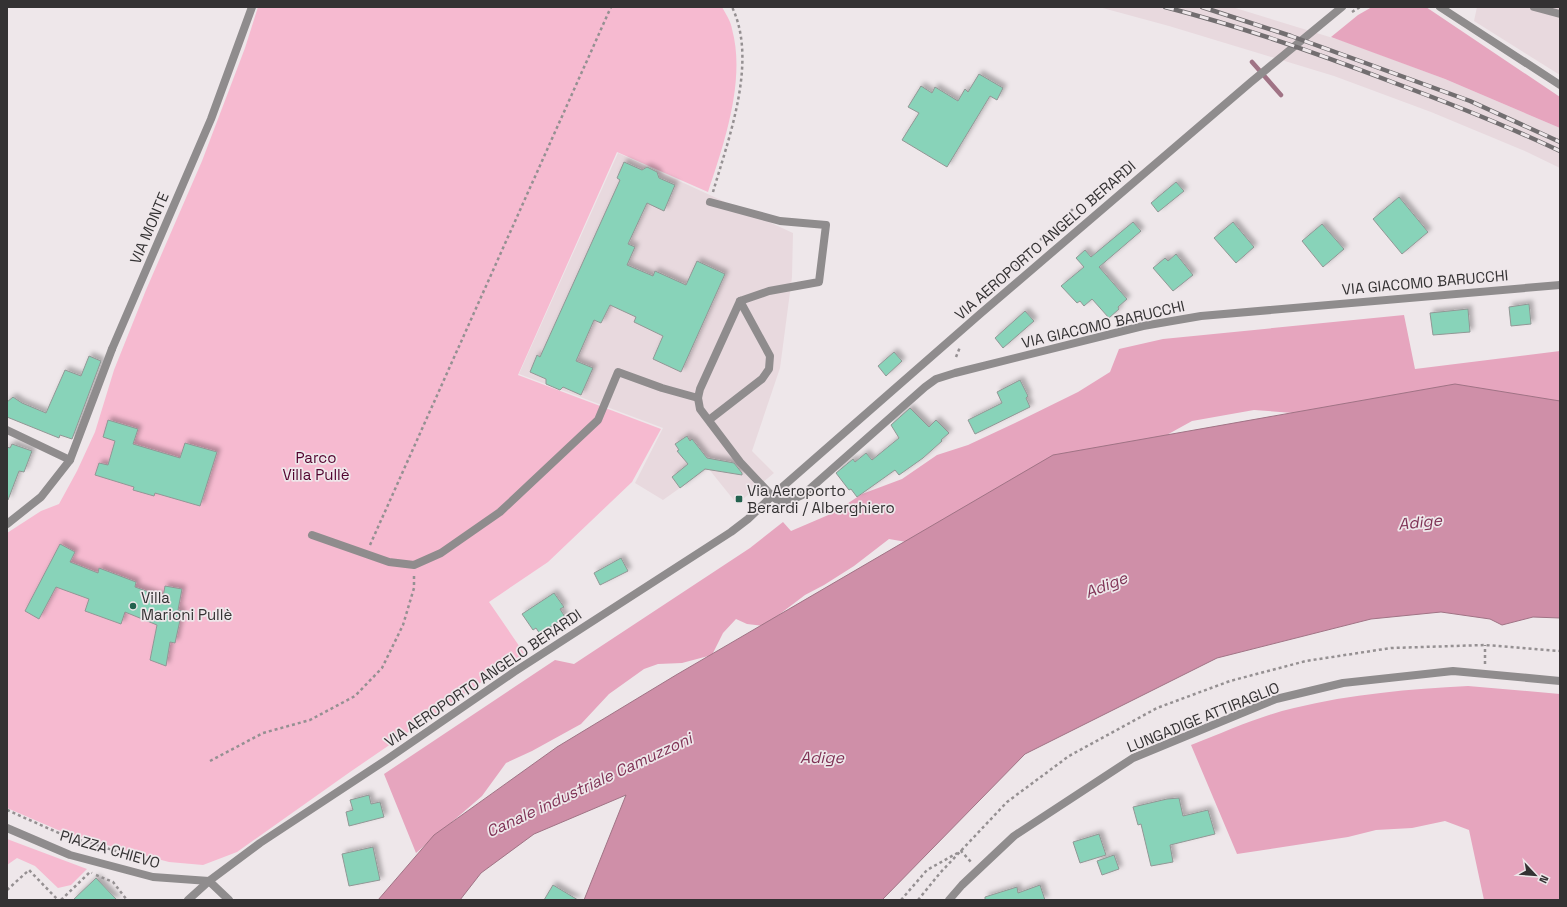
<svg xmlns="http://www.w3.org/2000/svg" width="1567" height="907" font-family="'Space Grotesk',sans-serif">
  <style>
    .built { fill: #e8d9de }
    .green { fill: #f6bad0 }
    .forest { fill: #e6a5be }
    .water { fill: #cf8fa8; stroke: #a07385 }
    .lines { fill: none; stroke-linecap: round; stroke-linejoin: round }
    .stream { stroke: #a07385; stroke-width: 4.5 }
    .building { fill: #88d3b9; stroke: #919795; filter: url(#shadow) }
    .path { stroke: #959092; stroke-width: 2.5; stroke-dasharray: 3 3; stroke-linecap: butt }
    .service { stroke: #8f8c8d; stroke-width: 8 }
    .pedestrian { stroke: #8f8c8d; stroke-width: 8 }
    .minor { stroke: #8f8c8d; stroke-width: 8 }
    .tertiary { stroke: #8f8c8d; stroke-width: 8 }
    .rail-casing { stroke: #726e70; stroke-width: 4.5 }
    .rail { stroke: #eee7ea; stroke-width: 3; stroke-dasharray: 9; stroke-linecap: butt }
    .poi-dot { fill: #23624f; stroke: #eee7ea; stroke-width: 1.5 }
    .labels { text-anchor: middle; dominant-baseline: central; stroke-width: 3.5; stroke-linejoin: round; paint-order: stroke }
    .street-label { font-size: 15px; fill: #343233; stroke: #eee7ea }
    .park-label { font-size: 15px; fill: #51032e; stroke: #eee7ea }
    .poi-label { font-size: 15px; fill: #343233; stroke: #eee7ea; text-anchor: start }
    .water-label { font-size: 16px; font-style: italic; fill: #7f3255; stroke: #eee7ea }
  </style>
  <defs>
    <filter id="shadow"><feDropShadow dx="3.5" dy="-3.5" stdDeviation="2" flood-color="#0004"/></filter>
  </defs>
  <rect width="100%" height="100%" fill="#eee7ea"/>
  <g class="built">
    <polygon points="1099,7 1232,7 1346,42 1445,79 1560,128 1560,168 1527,152 1431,112 1334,76 1169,26"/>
    <polygon points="1477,7 1560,7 1560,75 1474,21"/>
    <polygon points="618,153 793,233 792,277 780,368 752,451 774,473 737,504 708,468 663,500 635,483 663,428 519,374"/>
  </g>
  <g class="green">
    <path d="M258,7h464c4,7 9,15 10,22 14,51 -8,115 -24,163l-91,-40 -99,223 143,54 -29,53 -84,80 -59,40 35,51 -174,119 -113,80 -34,13 -34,-3 -49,-13 -62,-19 -51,-22v-275l34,-22 18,-7 18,-33 18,-39 19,-62 32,-80 56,-129 43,-113z"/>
    <polygon points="7,839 87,869 71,885 58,888 35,866 17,858 7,865"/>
  </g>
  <g class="forest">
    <polygon points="1372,7 1426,7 1560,97 1560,128 1445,79 1331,37 1358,15"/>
    <polygon points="1404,315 1415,369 1560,351 1560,406 1333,416 1254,410 1192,421 1154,442 918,544 889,539 854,566 824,585 805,595 764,626 747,624 736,619 723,633 712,655 682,663 658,664 644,669 609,694 581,724 532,751 506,763 482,796 416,853 384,774 555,660 574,664 750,548 783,522 791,531 833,513 862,494 902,479 937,455 968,445 1015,423 1078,392 1110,372 1119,349 1163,339"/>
    <path d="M1468,686l92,8v206h-76l-15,-70 -24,-9 -33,7 -36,2 -28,7 -111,17 -46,-109c34,-13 68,-29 103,-37 57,-14 116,-19 174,-22z"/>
  </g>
  <polygon class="water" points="1455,384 1560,401 1560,618 1533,617 1502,625 1490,619 1441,612 1371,619 1217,658 1025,754 882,900 584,900 626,795 534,834 481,873 460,900 378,900 434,835 557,747 676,675 1053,455"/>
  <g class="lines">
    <polyline class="stream" points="1252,62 1281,95"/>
  </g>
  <g class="building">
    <polygon points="979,74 1003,88 997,100 990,96 947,167 902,140 919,113 908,107 921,86 932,93 935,87 958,101 965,89 968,92"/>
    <polygon points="624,162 642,170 647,167 657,172 659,178 675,185 664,211 647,203 628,244 635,247 627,265 653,276 655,271 686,285 697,261 725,274 681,372 653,359 663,336 634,322 636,317 610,305 601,323 594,320 576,361 593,368 581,395 563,387 560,390 546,384 546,379 530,372 537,355 540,357 620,180 617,178"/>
    <polygon points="1176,182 1184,191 1158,212 1151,203"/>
    <polygon points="1399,197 1428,232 1402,254 1373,219"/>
    <polygon points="1133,222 1141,231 1099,267 1127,299 1118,307 1119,309 1109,318 1092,299 1084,306 1080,301 1077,303 1061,286 1084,267 1076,258 1085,250 1091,257"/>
    <polygon points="1233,222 1254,247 1236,263 1214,238"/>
    <polygon points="1322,224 1344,249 1323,267 1302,241"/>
    <polygon points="1176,254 1193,275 1173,291 1153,268 1165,258 1168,261"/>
    <polygon points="1529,304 1531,324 1511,326 1509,307"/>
    <polygon points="1468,309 1470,332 1433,335 1430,313"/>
    <polygon points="1025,311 1034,321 1003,348 995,338"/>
    <polygon points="894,352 902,361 886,376 878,366"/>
    <polygon points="89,356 101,361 72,439 60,435 59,438 7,417 7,402 13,397 22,403 46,413 65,370 81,376"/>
    <polygon points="1020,380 1028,396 1026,398 1030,407 975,434 968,420 1002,403 997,392"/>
    <polygon points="910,408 929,427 936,420 949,433 941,440 942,441 923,458 899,475 895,470 857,497 851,489 849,490 836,473 853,459 855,462 866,453 872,460 899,438 891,425"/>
    <polygon points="108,420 138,429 133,444 180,458 185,443 217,452 200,506 155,493 154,496 133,490 134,487 95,475 99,463 108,465 115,441 103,437"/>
    <polygon points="687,436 690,441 692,439 707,458 734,463 742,473 742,475 705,469 680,488 672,477 688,464 677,451 679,450 675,444"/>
    <polygon points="12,444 32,451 24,472 19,471 8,500 7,500 7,447 10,448"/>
    <polygon points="60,544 75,552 70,562 98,573 99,568 136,582 135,587 163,597 165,586 182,589 178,610 182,611 175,643 170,642 166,666 150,660 157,625 125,612 121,624 85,611 89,599 56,587 39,619 25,611"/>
    <polygon points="621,558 628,571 600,585 594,573"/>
    <polygon points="554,593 564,607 560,609 565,617 540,634 536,628 533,630 522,614"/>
    <polygon points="369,795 371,804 380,802 384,817 349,826 346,812 353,810 350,800"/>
    <polygon points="1179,798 1183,816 1208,810 1215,834 1170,845 1173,862 1151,866 1141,824 1138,825 1133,807 1167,799"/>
    <polygon points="1099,834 1106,855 1080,863 1073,842"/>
    <polygon points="373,847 380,880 349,886 342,854"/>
    <polygon points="1114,855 1119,869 1102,875 1097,861"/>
    <polygon points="96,878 117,900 73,900"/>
    <polygon points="553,885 578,900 544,900"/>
    <polygon points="1040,885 1045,900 985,900 985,897 1017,887 1018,893"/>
  </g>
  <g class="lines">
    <g class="path">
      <polyline points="1352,12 1360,7"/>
      <path d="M713,192c16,-55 45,-131 19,-185"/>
      <polyline points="1012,271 1022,257 1073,209"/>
      <polyline points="956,357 960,347"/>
      <polyline points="370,545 611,7"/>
      <polyline points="1485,664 1485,645"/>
      <polyline points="210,761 263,733 310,720 355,696 382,668 403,625 414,588 414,575"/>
      <polyline points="7,810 61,834 119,852"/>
      <polyline points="96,875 113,882 127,900"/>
      <polyline points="7,890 29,870 58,900"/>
      <polyline points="7,899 7,900"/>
      <polyline points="61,900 90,872 92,873"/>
      <polyline points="901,900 927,870 961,851 971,862"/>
      <polyline points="918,900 940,873 1007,802 1069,756 1157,708 1230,681 1306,661 1391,648 1485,645 1560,651"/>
    </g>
    <g class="service">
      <polyline points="1534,7 1560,14"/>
      <polyline points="710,202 780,221 826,225 819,282 769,291 740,301"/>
      <polyline points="709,420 762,379 769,369 770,356 740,301 700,389 698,398 700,409 740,462 772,496"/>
      <polyline points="312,535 389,562 414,565 441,553 500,512 598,420 618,372 662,388 698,398"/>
    </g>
    <polyline class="pedestrian" points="112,349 211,119 252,7"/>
    <g class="minor">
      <polyline points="1440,7 1560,85"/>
      <polyline points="7,430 70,460"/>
      <path d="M772,496c12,11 19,4 32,-2l121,-107 11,-8 19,-6 188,-47 58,-10 359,-31"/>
      <polyline points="7,524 41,497 70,460 112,349"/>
      <polyline points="7,828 70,855 153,877 209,881 229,900"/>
    </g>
    <g class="tertiary">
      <polyline points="188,900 209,881 260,843 386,760 514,672 731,532 748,519 772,496 980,314 1251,82 1342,7"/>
      <polyline points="949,900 962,885 1014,836 1133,758 1276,699 1343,683 1453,671 1560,681"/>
    </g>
    <defs>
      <g id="rail">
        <path d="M1165,7c78,20 152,46 227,75 57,21 113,43 168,69"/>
        <polyline points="1202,7 1291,36 1470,101 1560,142"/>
      </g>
    </defs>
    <use href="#rail" class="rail-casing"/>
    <use href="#rail" class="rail"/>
  </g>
  <g class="poi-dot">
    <rect x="735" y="495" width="8" height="8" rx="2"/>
    <circle cx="133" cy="606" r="4"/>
  </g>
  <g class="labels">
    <g class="street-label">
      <text transform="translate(149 228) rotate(-67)">VIA MONTE</text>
      <text transform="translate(1045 240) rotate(-41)">VIA AEROPORTO ANGELO BERARDI</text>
      <text transform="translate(1425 282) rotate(-5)">VIA GIACOMO BARUCCHI</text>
      <text transform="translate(1103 324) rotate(-13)">VIA GIACOMO BARUCCHI</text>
      <text transform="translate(483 678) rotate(-34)">VIA AEROPORTO ANGELO BERARDI</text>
      <text transform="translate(1203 717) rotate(-22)">LUNGADIGE ATTIRAGLIO</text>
      <text transform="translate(110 849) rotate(16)">PIAZZA CHIEVO</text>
    </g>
    <g class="park-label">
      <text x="316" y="457">Parco<tspan x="316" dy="17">Villa Pullè</tspan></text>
    </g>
    <g class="poi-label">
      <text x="747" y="490">Via Aeroporto<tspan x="747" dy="17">Berardi / Alberghiero</tspan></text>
      <text x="141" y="597">Villa<tspan x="141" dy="17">Marioni Pullè</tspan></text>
    </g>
    <g class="water-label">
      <text transform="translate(1420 522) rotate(-6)">Adige</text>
      <text transform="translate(1106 585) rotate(-22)">Adige</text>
      <text x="822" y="757">Adige</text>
      <text transform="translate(589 785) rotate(-25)">Canale industriale Camuzzoni</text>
    </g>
  </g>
  <rect width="1567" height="907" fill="none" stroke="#343233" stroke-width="16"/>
  <g transform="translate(1535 875) rotate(116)" stroke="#eee7ea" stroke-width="3" paint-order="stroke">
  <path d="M0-3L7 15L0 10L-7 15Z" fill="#343233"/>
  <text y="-6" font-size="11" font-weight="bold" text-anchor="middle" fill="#343233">N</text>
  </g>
</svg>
